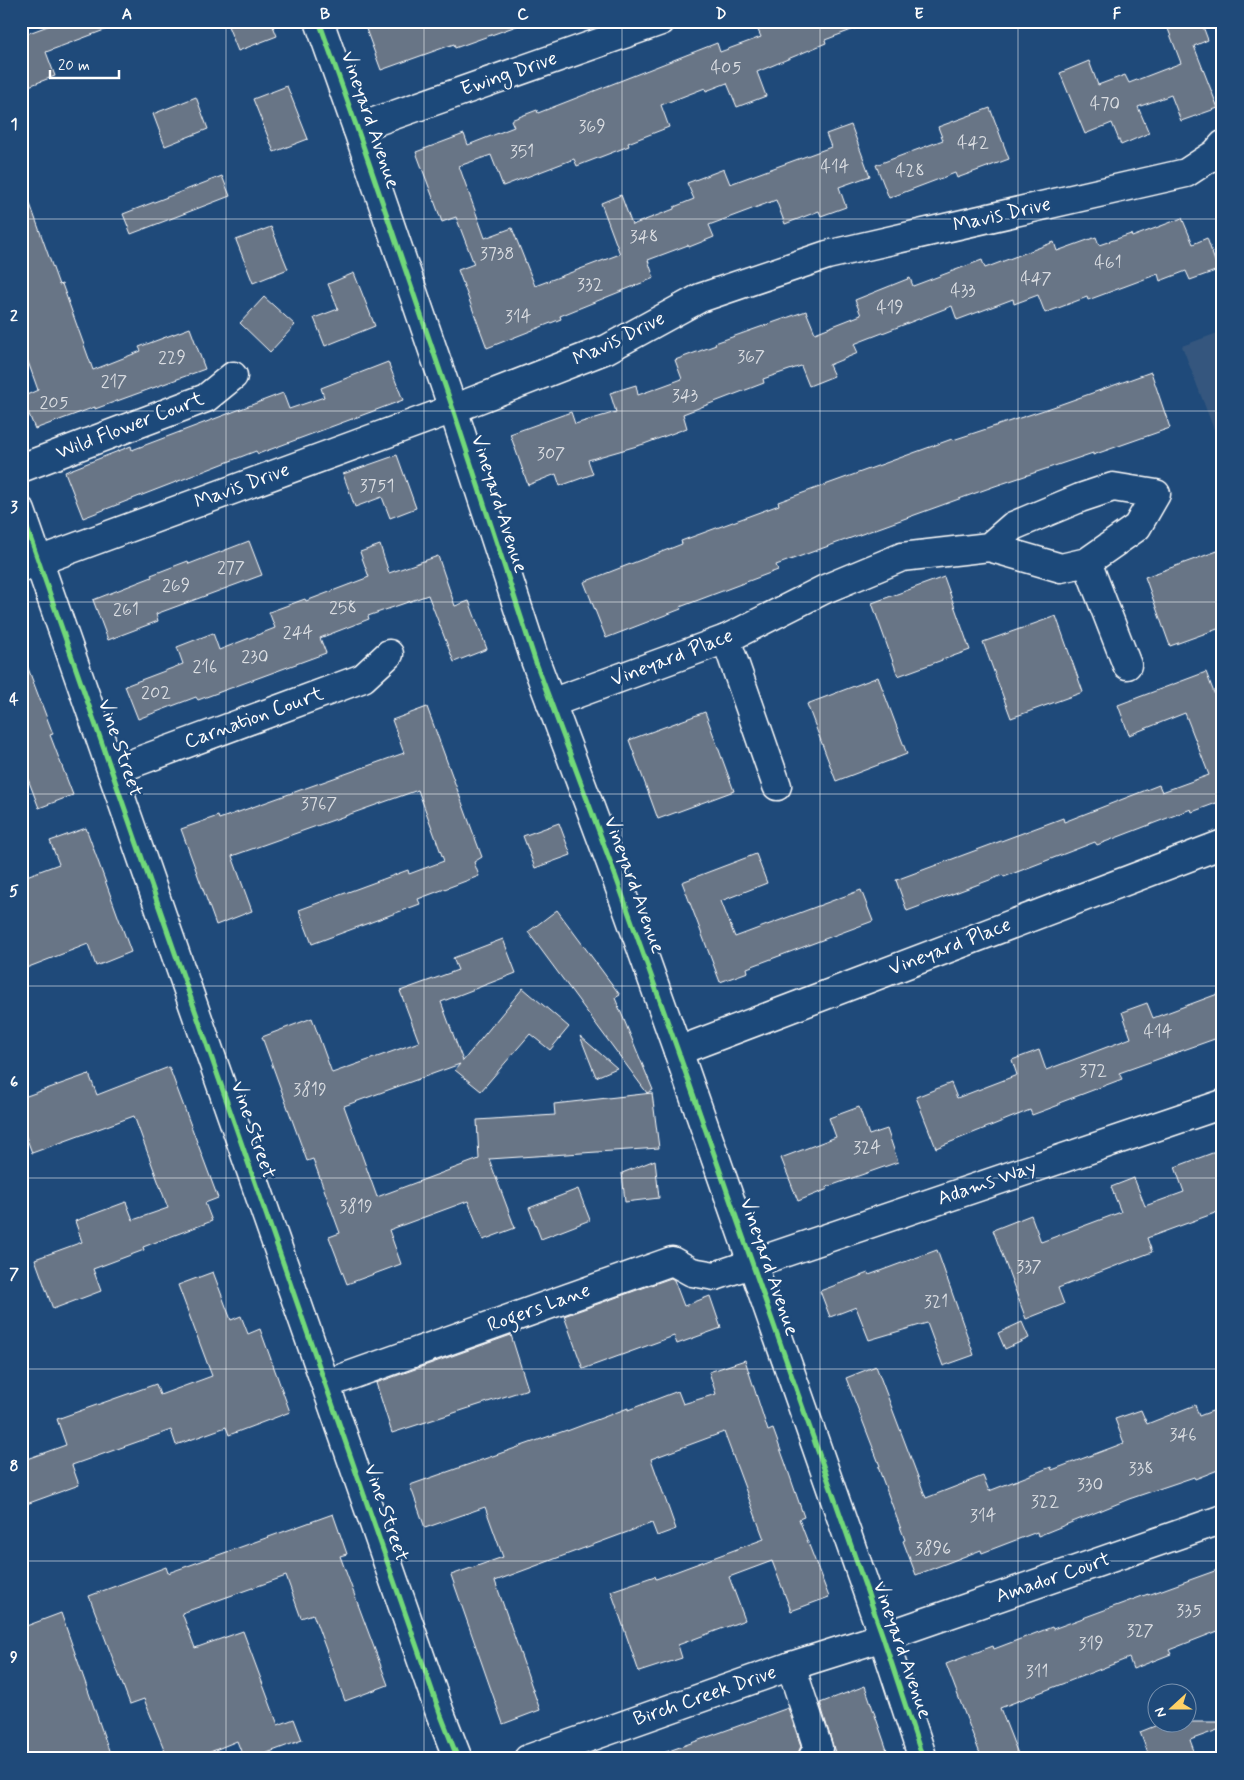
<svg xmlns="http://www.w3.org/2000/svg" width="1244" height="1780" font-family="Mynerve,sans-serif">
  <style>
    .built { fill: #35577e }
    .building { fill: #677486; stroke: #fff }
    .lines { fill: none; stroke-linecap: round; stroke-linejoin: round }
    .minor-casing { stroke: #fff; stroke-width: 31 }
    .minor { stroke: #1f4a7a; stroke-width: 28 }
    .cycleway-casing { stroke: #1f4a7a; stroke-width: 8 }
    .cycleway { stroke: #71d979; stroke-width: 5 }
    .grid { fill: none; stroke: #fff; stroke-width: 1; stroke-opacity: 0.55 }
    .labels { text-anchor: middle; dominant-baseline: central; stroke-width: 5; stroke-linejoin: round; paint-order: stroke }
    .number-label { font-size: 18px; fill: #d9dce1 }
    .street-label { font-size: 20px; fill: #fff; stroke: #1f4a7a }
    .neatline { fill: none; stroke: #fff; stroke-width: 2 }
    .grid-label { font-size: 16px; text-anchor: middle; font-weight: bold; fill: #fff }
  </style>
  <rect width="100%" height="100%" fill="#1f4a7a"/>
  <filter id="ink" filterUnits="userSpaceOnUse"><feTurbulence type="fractalNoise" baseFrequency=".02" numOctaves="2"/><feDisplacementMap in="SourceGraphic" scale="10" xChannelSelector="R" yChannelSelector="G"/><feConvolveMatrix kernelMatrix="1 2 1 2 8 2 1 2 1" color-interpolation-filters="sRGB"/></filter>
  <g filter="url(#ink)">
    <polygon class="built" points="1223,331 1223,453 1182,346"/>
    <g class="building">
      <polygon points="61,21 122,21 123,23 46,52 55,76 21,89 21,36"/>
      <polygon points="226,21 271,21 277,36 238,51"/>
      <polygon points="363,21 522,21 522,24 455,48 454,44 381,70"/>
      <polygon points="754,21 869,21 870,23 825,40 826,43 757,72 766,96 737,107 727,83 706,91 705,88 661,105 669,127 628,143 629,146 577,166 574,159 503,186 491,155 459,166 485,238 512,228 535,286 620,254 601,203 621,195 632,225 674,209 674,207 694,199 687,183 724,169 730,184 831,147 826,134 851,125 870,176 839,187 846,207 821,216 819,211 785,224 776,200 709,225 714,237 689,247 688,245 648,260 654,278 560,316 561,319 487,348 458,270 474,264 456,217 442,222 416,152 464,134 468,145 514,127 511,120 537,110 538,113 717,43 720,52 761,37"/>
      <polygon points="1165,21 1201,21 1208,40 1194,46 1218,108 1181,121 1171,95 1138,107 1149,133 1121,145 1112,123 1085,134 1060,73 1089,61 1098,85 1125,75 1129,83 1181,63"/>
      <polygon points="287,86 308,139 274,152 253,99"/>
      <polygon points="196,97 208,129 165,146 153,114"/>
      <polygon points="990,108 1009,159 957,178 955,173 889,198 876,165 943,140 938,127"/>
      <polygon points="222,176 230,196 131,234 123,214"/>
      <polygon points="24,187 59,285 62,284 93,370 141,351 139,347 190,328 205,369 95,409 95,407 35,429 22,397 38,390 21,342 21,188"/>
      <polygon points="1182,218 1193,244 1207,238 1218,270 1190,280 1186,271 1160,281 1158,274 1088,300 1087,297 1045,313 1038,295 1014,304 1013,299 957,320 952,306 854,344 858,353 829,365 834,376 809,386 801,366 763,379 764,383 683,414 687,428 644,444 588,460 593,474 560,486 556,474 528,485 510,434 571,412 575,424 616,412 610,393 636,385 638,395 682,379 675,360 716,345 715,343 806,311 815,333 861,315 855,300 910,278 913,286 982,260 985,268 1054,242 1057,251 1096,237 1099,245 1131,234 1132,237"/>
      <polygon points="271,227 288,269 253,283 236,240"/>
      <polygon points="354,273 375,326 325,346 314,318 338,309 328,284"/>
      <polygon points="264,297 295,325 270,352 240,323"/>
      <polygon points="388,362 403,400 258,454 256,451 83,518 65,472 131,446 132,450 283,393 289,409 324,397 321,388"/>
      <polygon points="1151,372 1170,428 1093,455 1093,453 995,486 776,565 778,570 680,607 681,609 606,638 584,582 682,544 681,541 779,505 778,502 952,439 953,440 1053,407"/>
      <polygon points="397,455 416,508 390,518 382,497 355,507 343,474"/>
      <polygon points="249,541 262,575 156,614 158,621 108,640 93,600 152,577 151,575 188,561 189,564"/>
      <polygon points="380,545 389,573 438,556 455,606 469,601 487,649 454,662 428,595 368,616 369,619 320,638 326,653 198,700 196,697 138,719 125,686 183,664 177,647 213,633 219,650 275,628 269,612 305,599 306,601 369,577 360,552"/>
      <polygon points="1223,549 1223,627 1170,646 1145,577"/>
      <polygon points="944,577 970,650 898,676 872,603"/>
      <polygon points="1056,616 1083,692 1011,718 983,642"/>
      <polygon points="21,655 23,655 53,734 50,735 73,795 39,808 21,761"/>
      <polygon points="1206,672 1223,716 1223,807 1221,807 1219,802 1192,812 1191,809 1097,845 1095,842 1004,877 1003,875 907,911 896,880 1063,818 1064,822 1159,785 1162,792 1209,775 1185,713 1129,735 1118,705"/>
      <polygon points="878,677 907,754 836,781 807,704"/>
      <polygon points="427,707 482,857 474,862 479,876 418,899 420,904 312,944 299,910 408,870 409,874 444,861 418,790 232,856 252,911 216,925 181,829 218,816 219,819 404,753 392,720"/>
      <polygon points="705,712 734,791 658,819 629,740"/>
      <polygon points="559,823 571,855 535,868 523,836"/>
      <polygon points="86,828 131,952 96,966 88,944 21,970 21,878 59,864 50,841"/>
      <polygon points="756,854 767,883 721,901 735,937 861,890 873,921 747,968 748,972 720,982 682,882"/>
      <polygon points="557,910 620,995 615,998 653,1090 647,1093 528,932"/>
      <polygon points="503,939 516,973 441,1002 463,1061 523,988 569,1027 550,1050 530,1034 481,1091 455,1070 460,1064 344,1106 377,1197 479,1159 477,1120 555,1115 554,1104 652,1093 659,1148 489,1159 515,1228 483,1240 468,1201 389,1230 401,1264 347,1284 329,1237 340,1233 313,1159 307,1161 262,1037 312,1018 332,1073 419,1042 400,991 458,970 453,958"/>
      <polygon points="1223,992 1223,1036 1119,1073 1122,1079 1059,1103 1059,1105 1032,1115 1030,1110 936,1148 916,1097 951,1083 957,1098 1017,1075 1012,1060 1039,1050 1046,1070 1131,1038 1122,1012 1147,1003 1153,1018"/>
      <polygon points="580,1036 617,1068 596,1077"/>
      <polygon points="169,1067 218,1198 205,1203 212,1221 143,1247 144,1250 93,1269 101,1291 53,1309 35,1259 82,1242 75,1221 126,1202 133,1220 168,1208 134,1116 32,1153 21,1123 21,1098 89,1074 97,1095"/>
      <polygon points="859,1107 869,1135 887,1129 898,1162 827,1187 828,1189 798,1201 781,1158 836,1137 829,1118"/>
      <polygon points="1223,1149 1223,1210 1147,1238 1152,1252 1058,1288 1064,1304 1026,1319 993,1230 1031,1215 1041,1242 1121,1212 1111,1187 1134,1178 1145,1206 1184,1192 1175,1167"/>
      <polygon points="655,1160 659,1198 625,1202 622,1173"/>
      <polygon points="578,1189 590,1220 541,1239 529,1208"/>
      <polygon points="937,1250 974,1355 943,1366 927,1323 869,1340 856,1307 830,1317 820,1291 868,1273 869,1275"/>
      <polygon points="213,1272 231,1320 241,1316 248,1334 260,1329 290,1412 229,1435 226,1427 176,1445 171,1430 72,1465 79,1485 21,1506 21,1461 66,1445 57,1419 156,1384 160,1395 212,1376 178,1285"/>
      <polygon points="671,1278 674,1280 684,1306 710,1296 721,1328 677,1344 674,1336 583,1369 564,1316"/>
      <polygon points="1022,1322 1029,1338 1005,1349 998,1333"/>
      <polygon points="511,1335 528,1389 392,1433 376,1383"/>
      <polygon points="745,1360 768,1431 773,1429 785,1462 804,1517 799,1519 829,1597 791,1611 772,1561 729,1577 745,1620 678,1645 682,1658 639,1672 611,1591 655,1576 656,1579 764,1539 724,1432 651,1459 676,1529 657,1536 652,1523 495,1581 540,1710 503,1724 451,1575 503,1557 485,1507 425,1528 410,1485 567,1430 567,1431 628,1408 628,1410 678,1391 683,1404 716,1394 709,1372"/>
      <polygon points="876,1366 926,1498 983,1476 989,1491 1051,1467 1052,1470 1124,1443 1115,1419 1141,1410 1147,1424 1195,1405 1199,1416 1223,1407 1223,1468 1195,1479 1194,1477 1129,1499 1038,1536 1037,1532 982,1553 981,1550 916,1575 903,1541 905,1540 878,1467 880,1466 846,1378"/>
      <polygon points="333,1514 347,1554 340,1556 388,1685 345,1701 313,1614 301,1618 286,1576 182,1613 195,1648 243,1631 278,1725 294,1719 302,1740 251,1759 244,1759 237,1741 193,1759 168,1759 144,1699 130,1704 89,1596 166,1567 168,1573"/>
      <polygon points="1223,1568 1223,1629 1169,1650 1171,1654 1133,1669 1129,1658 1000,1708 1020,1759 982,1759 946,1664 993,1646 994,1649 1052,1627 1053,1629 1148,1594 1148,1595"/>
      <polygon points="61,1613 112,1759 21,1759 21,1628"/>
      <polygon points="865,1686 890,1759 837,1759 820,1703"/>
      <polygon points="788,1708 801,1746 797,1756 789,1759 655,1759 655,1756"/>
      <polygon points="1165,1722 1223,1722 1223,1728 1190,1740 1197,1759 1150,1759 1140,1732"/>
    </g>
    <g class="lines">
      <defs>
        <g id="minor">
          <polyline points="319,21 357,128 453,409 535,660 613,869 678,1051 883,1637 923,1759"/>
          <polyline points="357,128 661,21"/>
          <polyline points="21,468 206,398 233,376"/>
          <polyline points="21,511 440,1713 458,1759"/>
          <polyline points="1087,562 1127,665"/>
          <polyline points="22,567 453,409 607,349 700,298 827,255 1186,173 1215,154 1223,145"/>
          <polyline points="726,639 777,786"/>
          <polyline points="551,703 726,639 825,589 902,557 989,547 1061,568 1087,562 1137,527 1156,494 1113,487 1080,498 1013,526 989,547"/>
          <polyline points="112,771 363,678 389,654"/>
          <polyline points="678,1051 1223,844"/>
          <polyline points="326,1384 672,1261 692,1272 715,1276 1223,1104"/>
          <polyline points="791,1666 818,1748 812,1759"/>
          <polyline points="528,1759 791,1666 883,1637 1223,1519"/>
        </g>
      </defs>
      <use href="#minor" class="minor-casing"/>
      <use href="#minor" class="minor"/>
      <defs>
        <g id="cycleway">
          <polyline points="319,21 357,128 453,409 535,660 613,869 678,1051 883,1637 923,1759"/>
          <polyline points="21,511 440,1713 458,1759"/>
        </g>
      </defs>
      <use href="#cycleway" class="cycleway-casing"/>
      <use href="#cycleway" class="cycleway"/>
    </g>
  </g>
  <path class="grid" d="M226,21v1738M424,21v1738M622,21v1738M820,21v1738M1018,21v1738M21,219h1202M21,411h1202M21,602h1202M21,794h1202M21,986h1202M21,1178h1202M21,1369h1202M21,1561h1202"/>
  <g class="labels">
    <g class="number-label">
      <text x="726" y="68">405</text>
      <text x="1105" y="104">470</text>
      <text x="592" y="127">369</text>
      <text x="973" y="143">442</text>
      <text x="522" y="152">351</text>
      <text x="835" y="167">414</text>
      <text x="910" y="171">428</text>
      <text x="644" y="237">348</text>
      <text x="497" y="254">3738</text>
      <text x="1108" y="263">461</text>
      <text x="1036" y="279">447</text>
      <text x="590" y="285">332</text>
      <text x="963" y="291">433</text>
      <text x="890" y="308">419</text>
      <text x="518" y="317">314</text>
      <text x="751" y="357">367</text>
      <text x="172" y="358">229</text>
      <text x="114" y="382">217</text>
      <text x="685" y="396">343</text>
      <text x="54" y="403">205</text>
      <text x="551" y="454">307</text>
      <text x="377" y="486">3751</text>
      <text x="231" y="568">277</text>
      <text x="176" y="586">269</text>
      <text x="343" y="608">258</text>
      <text x="126" y="610">261</text>
      <text x="298" y="633">244</text>
      <text x="255" y="657">230</text>
      <text x="205" y="667">216</text>
      <text x="156" y="693">202</text>
      <text x="319" y="804">3767</text>
      <text x="1158" y="1032">414</text>
      <text x="1093" y="1071">372</text>
      <text x="310" y="1090">3819</text>
      <text x="867" y="1148">324</text>
      <text x="356" y="1207">3819</text>
      <text x="1029" y="1267">337</text>
      <text x="936" y="1302">321</text>
      <text x="1183" y="1435">346</text>
      <text x="1141" y="1469">338</text>
      <text x="1090" y="1485">330</text>
      <text x="1045" y="1502">322</text>
      <text x="983" y="1516">314</text>
      <text x="933" y="1549">3896</text>
      <text x="1189" y="1611">335</text>
      <text x="1140" y="1631">327</text>
      <text x="1091" y="1644">319</text>
      <text x="1037" y="1672">311</text>
    </g>
    <g class="street-label">
      <text transform="translate(509 74) rotate(-19)">Ewing Drive</text>
      <text transform="translate(370 120) rotate(71)">Vineyard Avenue</text>
      <text transform="translate(1002 215) rotate(-13)">Mavis Drive</text>
      <text transform="translate(619 339) rotate(-26)">Mavis Drive</text>
      <text transform="translate(130 426) rotate(-21)">Wild Flower Court</text>
      <text transform="translate(242 486) rotate(-20)">Mavis Drive</text>
      <text transform="translate(499 504) rotate(72)">Vineyard Avenue</text>
      <text transform="translate(672 658) rotate(-21)">Vineyard Place</text>
      <text transform="translate(254 718) rotate(-20)">Carnation Court</text>
      <text transform="translate(120 748) rotate(71)">Vine Street</text>
      <text transform="translate(634 885) rotate(70)">Vineyard Avenue</text>
      <text transform="translate(950 947) rotate(-21)">Vineyard Place</text>
      <text transform="translate(253 1130) rotate(71)">Vine Street</text>
      <text transform="translate(987 1183) rotate(-19)">Adams Way</text>
      <text transform="translate(769 1267) rotate(71)">Vineyard Avenue</text>
      <text transform="translate(539 1308) rotate(-20)">Rogers Lane</text>
      <text transform="translate(386 1513) rotate(71)">Vine Street</text>
      <text transform="translate(1053 1578) rotate(-19)">Amador Court</text>
      <text transform="translate(902 1650) rotate(71)">Vineyard Avenue</text>
      <text transform="translate(705 1696) rotate(-19)">Birch Creek Drive</text>
    </g>
  </g>
  <rect width="1244" height="1780" fill="none" stroke="#1f4a7a" stroke-width="55"/>
  <g transform="translate(1172 1708) rotate(249)"><circle r="24" fill="#1f4a7a" stroke="#7992af"/>
  <path d="M0-4L9 19L0 12L-9 19Z" fill="#ffd166"/>
  <text y="-8" font-size="14" font-weight="bold" text-anchor="middle" fill="#ffffff">N</text>
  </g>
  <path d="M50 70v8h69v-8" fill="none" stroke="#ffffff" stroke-width="2.5"/>
  <text x="58" y="70" font-size="15" fill="#ffffff" stroke="#1f4a7a" stroke-width="4" paint-order="stroke">20 m</text>
  <rect x="28" y="28" width="1188" height="1724" class="neatline"/>
  <g class="grid-label">
    <text x="127" y="19">A</text>
    <text x="325" y="19">B</text>
    <text x="523" y="19">C</text>
    <text x="721" y="19">D</text>
    <text x="919" y="19">E</text>
    <text x="1117" y="19">F</text>
    <text x="14" y="129">1</text>
    <text x="14" y="321">2</text>
    <text x="14" y="512">3</text>
    <text x="14" y="704">4</text>
    <text x="14" y="896">5</text>
    <text x="14" y="1087">6</text>
    <text x="14" y="1279">7</text>
    <text x="14" y="1471">8</text>
    <text x="14" y="1662">9</text>
  </g>
</svg>
